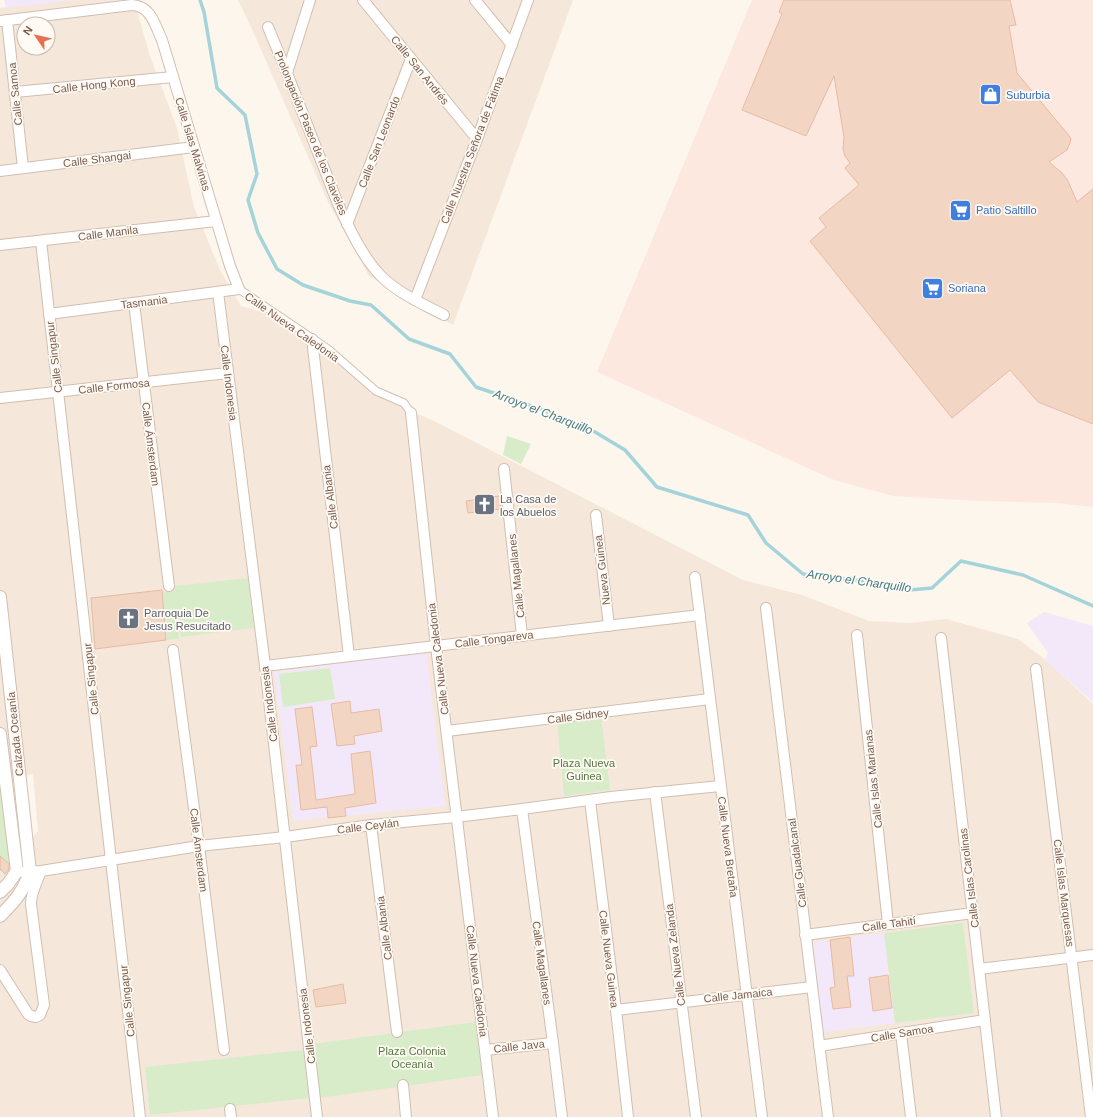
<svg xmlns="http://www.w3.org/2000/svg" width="1093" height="1117" font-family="Arial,sans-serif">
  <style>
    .residential { fill: #f5e8da; fill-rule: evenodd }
    .commercial { fill: #fde8e0 }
    .education { fill: #f3e8fa }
    .green { fill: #d8ecc9 }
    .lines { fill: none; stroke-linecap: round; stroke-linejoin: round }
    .stream { stroke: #a5d3da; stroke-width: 3.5 }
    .building { fill: #f3d5c3; stroke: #e6bba3 }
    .pedestrian-casing { stroke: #d1beb0; stroke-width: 9 }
    .minor-casing { stroke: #d1beb0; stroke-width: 12 }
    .tertiary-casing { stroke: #d1beb0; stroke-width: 14 }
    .pedestrian { stroke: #fff; stroke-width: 7 }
    .minor { stroke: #fff; stroke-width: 10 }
    .tertiary { stroke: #fff; stroke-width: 12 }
    .labels { text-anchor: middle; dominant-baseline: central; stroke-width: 3.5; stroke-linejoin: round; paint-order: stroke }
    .street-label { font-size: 11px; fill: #7a5c4d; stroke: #fffaf3 }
    .shop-label { font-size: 11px; fill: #366cbe; stroke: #fffaf3; text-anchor: start }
    .worship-label { font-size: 11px; fill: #5b616d; stroke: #fffaf3; text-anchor: start }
    .park-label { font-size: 11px; fill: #537a41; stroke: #fffaf3 }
    .water-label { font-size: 12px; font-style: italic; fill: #437c86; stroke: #fffaf3 }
  </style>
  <rect width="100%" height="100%" fill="#fdf6ec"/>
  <g class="residential">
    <path d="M64,0h70l16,56 27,72 17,79 26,63 21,36 42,12 52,41 37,35 62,27 309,159 59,15 67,26 41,2 36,-4 72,20 28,21 47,44v413h-1093v-245l38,-41 -5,-57 -33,5v-771zM24,24h24v24h-24z"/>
    <polygon points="238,0 573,0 453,325 369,276 328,202 251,27"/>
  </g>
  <polygon class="commercial" points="752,0 1093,0 1093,507 1056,503 979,501 893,496 834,480 597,372"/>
  <g class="education">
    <polygon points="4,0 74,0 6,8"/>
    <polygon points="1044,612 1093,626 1093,702 1045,660 1048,653 1027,623"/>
    <polygon points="426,652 445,806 293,821 274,672"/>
    <polygon points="884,933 895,1023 823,1032 812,942"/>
  </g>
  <g class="green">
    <polygon points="507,436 531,444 521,464 503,455"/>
    <polygon points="248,578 254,628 181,637 179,622 175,622 178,623 179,639 167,640 163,592 175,590 175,586"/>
    <polygon points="330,668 335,699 283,707 279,674"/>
    <polygon points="601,716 610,790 564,796 557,722"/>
    <polygon points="2,785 12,859 0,872 0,786"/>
    <polygon points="963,923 974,1013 895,1023 884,933"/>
    <polygon points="476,1022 483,1075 319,1098 312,1044"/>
    <polygon points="303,1050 309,1098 150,1115 145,1067"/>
  </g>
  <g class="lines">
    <polyline class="stream" points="200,0 204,12 217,88 245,115 257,174 248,200 258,233 277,269 303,285 350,301 371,305 409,339 450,354 476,387 543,410 595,432 625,450 657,487 748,515 766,543 803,574 856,580 909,590 932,588 961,561 1023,575 1093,606"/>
  </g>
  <g class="building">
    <polygon points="784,0 1010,0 1016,25 1009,26 1017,73 1070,137 1071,139 1070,143 1067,150 1049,162 1062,173 1068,181 1077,202 1093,189 1093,424 1038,402 1010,370 952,418 810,241 826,227 819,218 859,185 845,168 850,163 845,156 843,149 844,137 834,76 806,136 742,110 782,14 779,12"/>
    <polygon points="499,496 501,509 468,513 466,501"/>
    <polygon points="162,590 166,640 95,649 91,598"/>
    <polygon points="350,701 351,713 379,709 382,731 354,736 355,744 337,746 331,704"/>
    <polygon points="312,707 317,746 310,747 316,800 355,794 351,754 370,751 376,803 345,808 346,816 328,818 327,807 301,810 296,765 302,765 295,709"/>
    <polygon points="0,856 9,864 9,869 5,874 0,869"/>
    <polygon points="850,937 854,976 847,976 851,1007 833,1009 830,988 835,987 830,940"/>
    <polygon points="888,975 892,1008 873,1011 869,978"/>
    <polygon points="343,984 346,1003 316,1007 313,990"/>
  </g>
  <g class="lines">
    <defs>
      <polyline id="pedestrian" points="239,289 328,349 376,391 404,403 411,413"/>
      <g id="minor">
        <polyline points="363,0 477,139"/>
        <polyline points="475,0 512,45"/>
        <polyline points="7,20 23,168"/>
        <path d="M0,21l132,-16c19,1 23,20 30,35l68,226 9,23 -190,25"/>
        <path d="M268,27l19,46 51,131c11,24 26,56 45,74 17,16 40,26 61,37"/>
        <polyline points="287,73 310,0"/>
        <polyline points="15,92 173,77"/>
        <polyline points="0,171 194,147"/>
        <polyline points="347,224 411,59"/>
        <polyline points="41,241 140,1117"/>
        <polyline points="0,245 216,221"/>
        <polyline points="218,292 265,666 317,1117"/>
        <polyline points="415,300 477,139 528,0"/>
        <polyline points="134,303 169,586"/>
        <polyline points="312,339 349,656"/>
        <polyline points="0,398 228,373"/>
        <polyline points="411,413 436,646 493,1117"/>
        <polyline points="504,469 522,636"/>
        <polyline points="596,515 609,626"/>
        <polyline points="695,577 762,1117"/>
        <polyline points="766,608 828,1117"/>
        <polyline points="857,635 888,924"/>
        <polyline points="941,638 996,1117"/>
        <polyline points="173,650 199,846 224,1050"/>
        <polyline points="265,666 700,615"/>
        <polyline points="1036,669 1091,1117"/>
        <polyline points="447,731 710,699"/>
        <polyline points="655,792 696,1117"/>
        <polyline points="590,801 616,1010 628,1117"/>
        <polyline points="522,809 553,1043 562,1117"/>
        <polyline points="371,825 397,1032"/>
        <polyline points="23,872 41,871 199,846 285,837 371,825 456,817 522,809 611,797 720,786"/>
        <polyline points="805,935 973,913"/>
        <polyline points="979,969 1093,955"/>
        <path d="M0,970l28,44 3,2 5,1 4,-2 4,-10 -13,-101c0,-12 6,-22 10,-33"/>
        <polyline points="616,1010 812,987"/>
        <polyline points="901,1033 911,1117"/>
        <polyline points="819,1046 985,1020"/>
        <polyline points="485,1050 553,1043"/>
        <polyline points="403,1085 406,1117"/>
        <polyline points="230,1109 231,1117"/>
      </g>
      <g id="tertiary">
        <path d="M0,597l30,275c-7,20 -15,29 -30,44"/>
        <polyline points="0,734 17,871 8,884 0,892"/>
      </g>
    </defs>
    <use href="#pedestrian" class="pedestrian-casing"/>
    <use href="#minor" class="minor-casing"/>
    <use href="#tertiary" class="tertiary-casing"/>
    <use href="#pedestrian" class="pedestrian"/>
    <use href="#minor" class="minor"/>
    <use href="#tertiary" class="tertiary"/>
  </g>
  <defs>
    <symbol id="shop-square" viewBox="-11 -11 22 22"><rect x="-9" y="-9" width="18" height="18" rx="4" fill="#3f7fe0" stroke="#fffaf3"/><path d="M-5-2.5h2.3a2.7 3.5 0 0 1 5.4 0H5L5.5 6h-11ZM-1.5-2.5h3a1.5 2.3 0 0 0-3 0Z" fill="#fff"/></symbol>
    <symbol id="supermarket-square" viewBox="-11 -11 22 22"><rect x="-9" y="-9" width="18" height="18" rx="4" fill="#3f7fe0" stroke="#fffaf3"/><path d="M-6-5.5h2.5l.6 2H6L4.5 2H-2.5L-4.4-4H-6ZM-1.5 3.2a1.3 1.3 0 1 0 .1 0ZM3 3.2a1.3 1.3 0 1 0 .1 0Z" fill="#fff"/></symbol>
    <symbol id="church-square" viewBox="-11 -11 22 22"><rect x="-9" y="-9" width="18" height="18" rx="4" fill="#6b7280" stroke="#fffaf3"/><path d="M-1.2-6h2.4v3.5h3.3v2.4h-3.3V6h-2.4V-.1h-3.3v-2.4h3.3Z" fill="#fff"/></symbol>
  </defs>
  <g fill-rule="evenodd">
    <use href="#shop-square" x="978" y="82" width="25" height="25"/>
    <use href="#supermarket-square" x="948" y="198" width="25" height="25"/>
    <use href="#supermarket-square" x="920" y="276" width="25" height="25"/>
    <use href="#church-square" x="472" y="492" width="25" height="25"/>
    <use href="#church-square" x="116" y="606" width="25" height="25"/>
  </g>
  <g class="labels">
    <g class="street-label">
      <text transform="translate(420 70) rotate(51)">Calle San Andrés</text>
      <text transform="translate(94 85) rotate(-6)">Calle Hong Kong</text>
      <text transform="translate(15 94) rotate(-96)">Calle Samoa</text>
      <text transform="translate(311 133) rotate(68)">Prolongación Paseo de los Claveles</text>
      <text transform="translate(379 142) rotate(-69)">Calle San Leonardo</text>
      <text transform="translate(193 144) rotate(73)">Calle Islas Malvinas</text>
      <text transform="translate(472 150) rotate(-69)">Calle Nuestra Señora de Fátima</text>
      <text transform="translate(97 159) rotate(-7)">Calle Shangai</text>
      <text transform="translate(108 233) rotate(-7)">Calle Manila</text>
      <text transform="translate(144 302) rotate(-7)">Tasmania</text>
      <text transform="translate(292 327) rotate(35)">Calle Nueva Caledonia</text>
      <text transform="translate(54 357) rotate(-97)">Calle Singapur</text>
      <text transform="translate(229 383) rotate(83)">Calle Indonesia</text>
      <text transform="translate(114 386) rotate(-6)">Calle Formosa</text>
      <text transform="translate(151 444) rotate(83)">Calle Ámsterdam</text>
      <text transform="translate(330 497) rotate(-97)">Calle Albania</text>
      <text transform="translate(602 570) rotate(-97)">Nueva Guinea</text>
      <text transform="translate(516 576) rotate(-96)">Calle Magallanes</text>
      <text transform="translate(494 639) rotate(-7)">Calle Tongareva</text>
      <text transform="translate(438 659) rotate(-97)">Calle Nueva Caledonia</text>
      <text transform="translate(91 679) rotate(-96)">Calle Singapur</text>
      <text transform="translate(269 704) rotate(-97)">Calle Indonesia</text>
      <text transform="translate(578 716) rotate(-7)">Calle Sidney</text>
      <text transform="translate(15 734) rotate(-96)">Calzada Oceanía</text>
      <text transform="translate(873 779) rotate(-96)">Calle Islas Marianas</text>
      <text transform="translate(368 826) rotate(-7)">Calle Ceylán</text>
      <text transform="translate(728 847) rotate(83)">Calle Nueva Bretaña</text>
      <text transform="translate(199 850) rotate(83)">Calle Ámsterdam</text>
      <text transform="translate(797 863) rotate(-97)">Calle Guadalcanal</text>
      <text transform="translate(969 878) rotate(-97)">Calle Islas Carolinas</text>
      <text transform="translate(1064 893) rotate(83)">Calle Islas Marquesas</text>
      <text transform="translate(889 924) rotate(-8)">Calle Tahití</text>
      <text transform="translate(384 928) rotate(-97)">Calle Albania</text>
      <text transform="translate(675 955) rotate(-97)">Calle Nueva Zelanda</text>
      <text transform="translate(609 959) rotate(83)">Calle Nueva Guinea</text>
      <text transform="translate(542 963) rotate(82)">Calle Magallanes</text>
      <text transform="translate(477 981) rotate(83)">Calle Nueva Caledonia</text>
      <text transform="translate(738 995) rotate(-6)">Calle Jamaica</text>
      <text transform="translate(127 1001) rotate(-96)">Calle Singapur</text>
      <text transform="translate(307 1026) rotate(-97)">Calle Indonesia</text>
      <text transform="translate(902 1033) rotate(-9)">Calle Samoa</text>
      <text transform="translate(519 1046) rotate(-6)">Calle Java</text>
    </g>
    <g class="shop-label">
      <text x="1006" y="95">Suburbia</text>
      <text x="976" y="210">Patio Saltillo</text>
      <text x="948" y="288">Soriana</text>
    </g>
    <g class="worship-label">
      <text x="500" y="499">La Casa de<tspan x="500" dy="13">los Abuelos</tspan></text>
      <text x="144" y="613">Parroquia De<tspan x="144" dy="13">Jesus Resucitado</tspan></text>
    </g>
    <g class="park-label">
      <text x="584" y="763">Plaza Nueva<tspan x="584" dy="13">Guinea</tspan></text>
      <text x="412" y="1051">Plaza Colonia<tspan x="412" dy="13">Oceanía</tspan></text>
    </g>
    <g class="water-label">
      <text transform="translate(543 412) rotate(21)">Arroyo el Charquillo</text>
      <text transform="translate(859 581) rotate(8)">Arroyo el Charquillo</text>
    </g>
  </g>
  <g transform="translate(36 36) rotate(304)"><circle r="19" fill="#fffaf3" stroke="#cabbb1"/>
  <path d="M0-3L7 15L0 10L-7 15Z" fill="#e76f51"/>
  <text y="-6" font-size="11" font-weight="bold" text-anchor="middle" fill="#7a5c4d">N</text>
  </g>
</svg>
